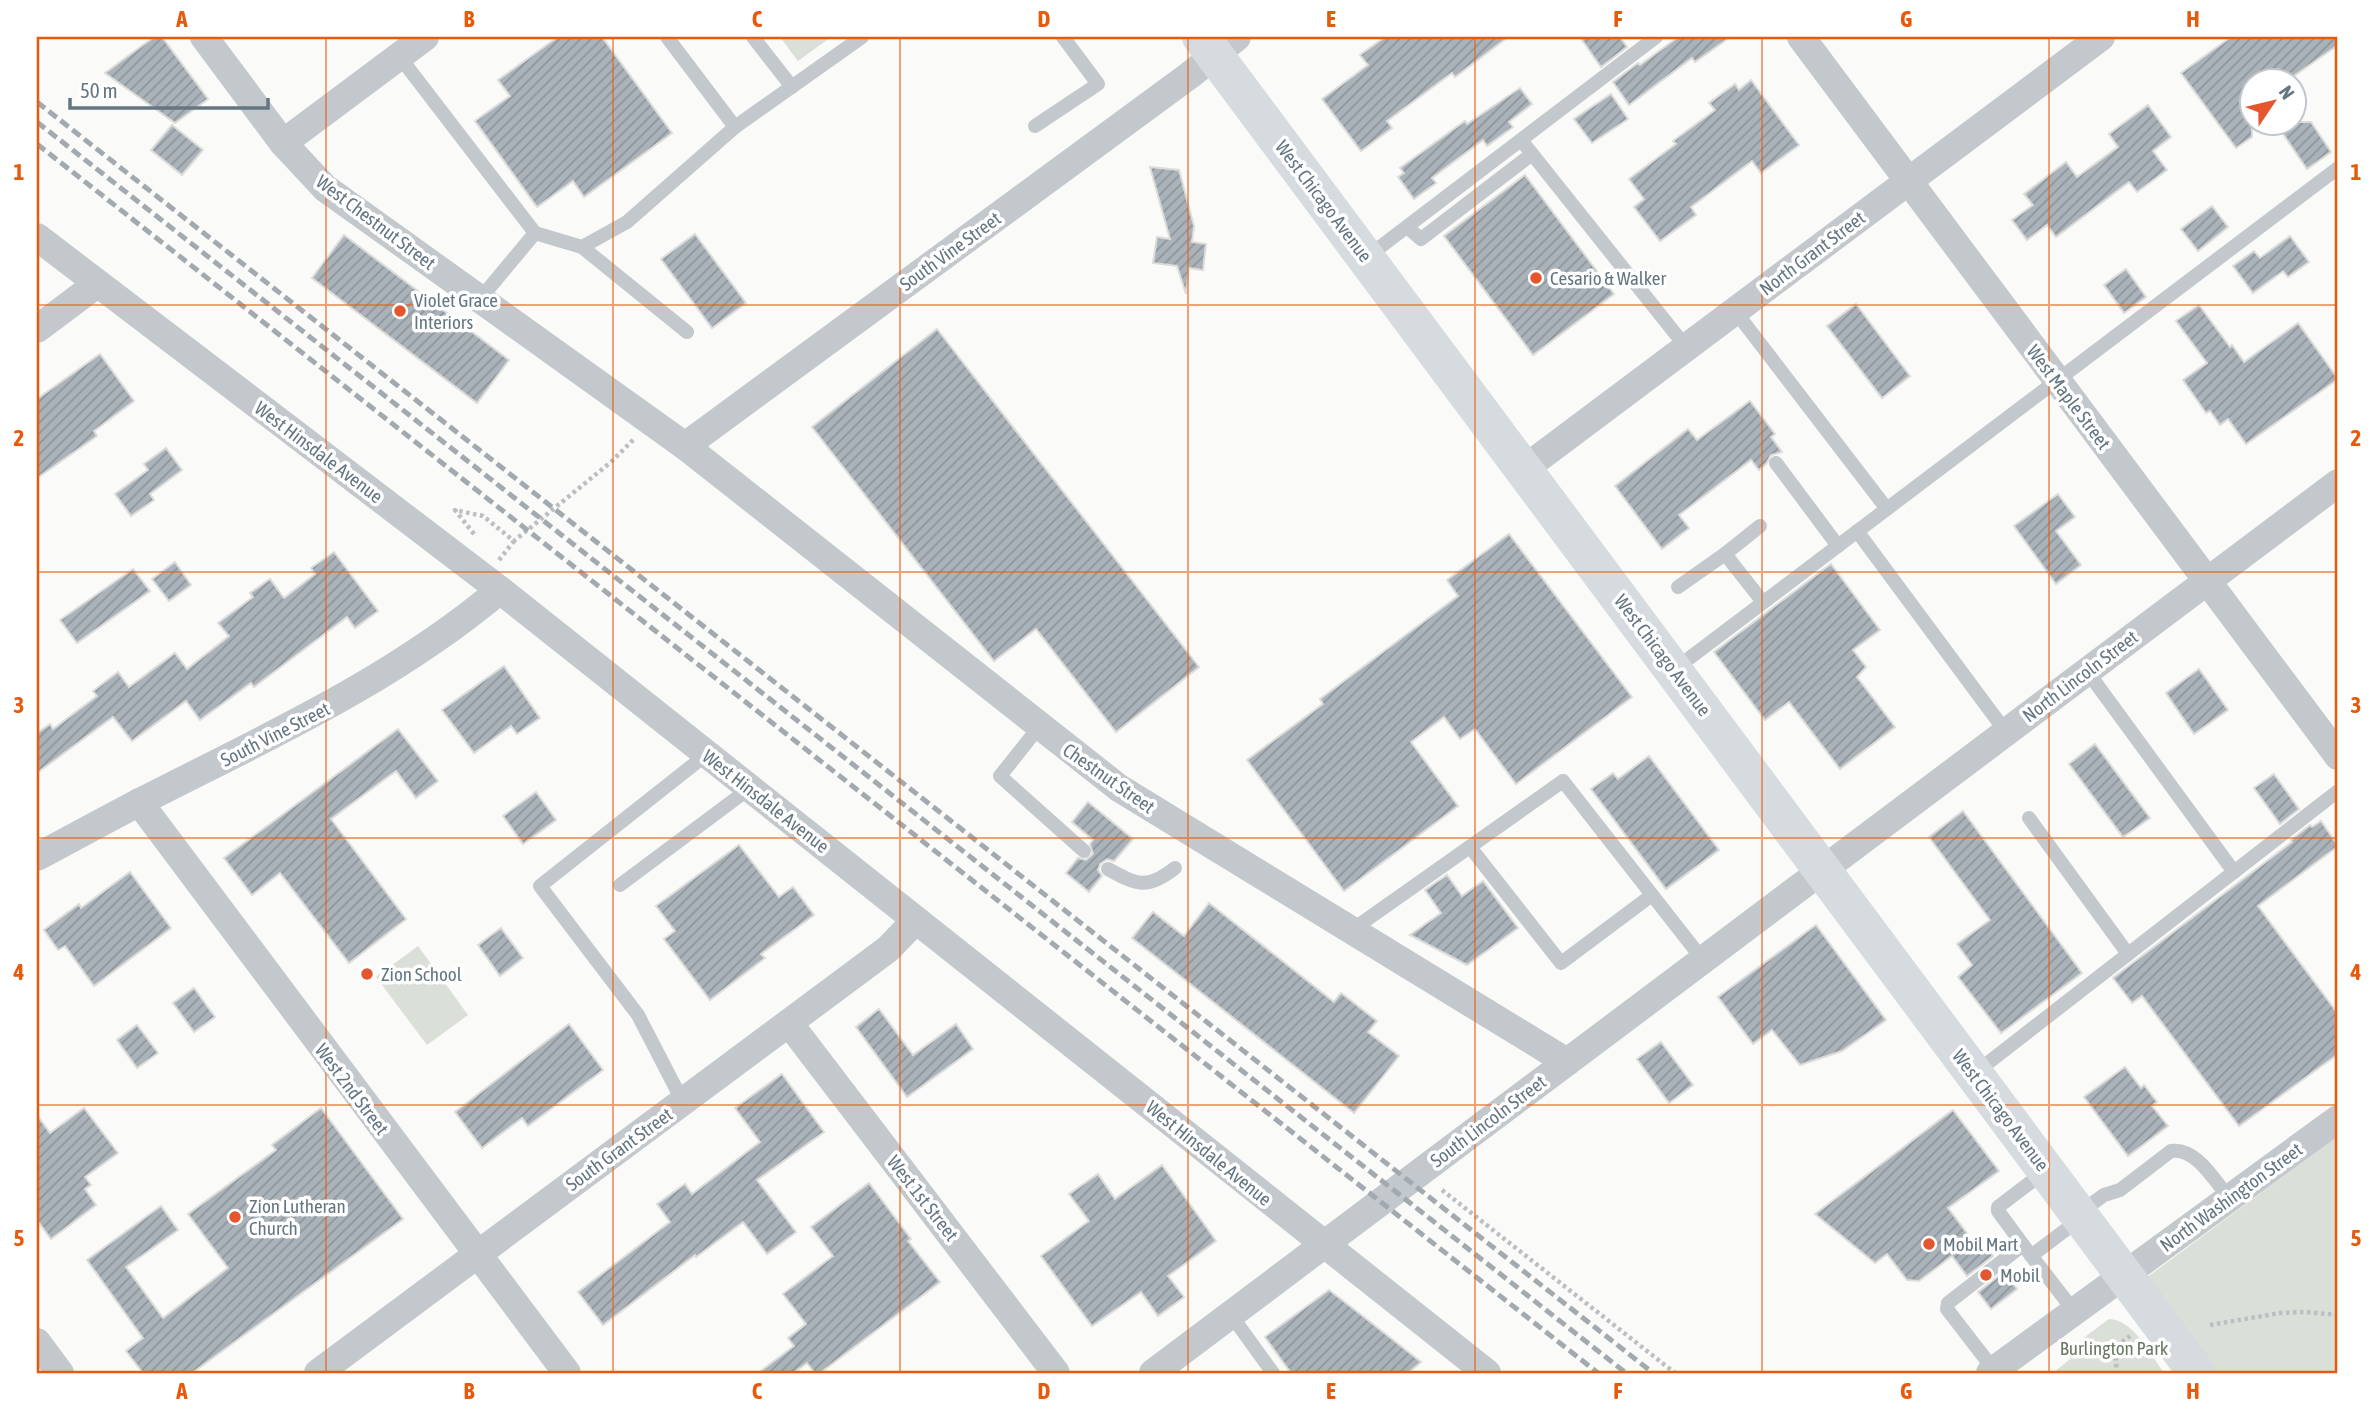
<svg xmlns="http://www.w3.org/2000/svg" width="2375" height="1410" font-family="'Asap Condensed',sans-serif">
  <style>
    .green { fill: #dadfd7 }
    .building { fill: url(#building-hatch); stroke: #dcdcda; stroke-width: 2 }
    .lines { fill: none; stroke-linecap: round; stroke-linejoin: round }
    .path { stroke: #bbbfc2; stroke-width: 4.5; stroke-dasharray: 3.5 3.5; stroke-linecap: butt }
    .lane { stroke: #c3c8cc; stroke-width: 14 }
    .street { stroke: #c3c8cc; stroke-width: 28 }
    .secondary { stroke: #d6dbdf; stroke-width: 38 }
    .rail { stroke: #a2aab0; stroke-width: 5; stroke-dasharray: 10 5; stroke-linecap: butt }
    .grid { fill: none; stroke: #e8590c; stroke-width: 2; stroke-opacity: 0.55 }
    .poi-dot { fill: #e4572e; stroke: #fff; stroke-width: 2.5 }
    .labels { text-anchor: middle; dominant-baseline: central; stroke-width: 7; stroke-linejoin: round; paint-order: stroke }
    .street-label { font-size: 19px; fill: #657683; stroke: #fff }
    .poi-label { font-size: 19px; fill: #657683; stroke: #fff; text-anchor: start }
    .park-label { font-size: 19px; fill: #687a64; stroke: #fff }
    .neatline { fill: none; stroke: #e8590c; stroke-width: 2.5 }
    .grid-label { font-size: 23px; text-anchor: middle; font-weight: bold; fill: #e8590c }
  </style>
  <defs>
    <pattern id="building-hatch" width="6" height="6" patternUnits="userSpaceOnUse" patternTransform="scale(1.75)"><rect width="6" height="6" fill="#aab3b9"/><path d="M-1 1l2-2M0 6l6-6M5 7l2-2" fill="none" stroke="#8e969c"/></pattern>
  </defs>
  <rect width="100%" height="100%" fill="#fafaf8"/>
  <g class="green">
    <polygon points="780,37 831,37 798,61"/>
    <polygon points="418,946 468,1015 427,1045 376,977"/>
    <polygon points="2338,1136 2338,1373 2216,1373 2146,1278"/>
    <path d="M2109,1319c25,1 42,36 55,54h-111l33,-27 -4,-7z"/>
  </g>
  <g class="building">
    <polygon points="154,37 162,37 208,99 175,123 105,73"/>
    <polygon points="558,37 602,37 672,133 584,197 573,181 537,207 475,121 510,96 498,80"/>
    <polygon points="1385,37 1508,37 1455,77 1452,73 1387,121 1392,128 1361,151 1322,99 1368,65 1360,55"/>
    <polygon points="1580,37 1620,37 1627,47 1601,67"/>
    <polygon points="1676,37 1730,37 1695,62 1692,58 1629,105 1613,82 1638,63 1640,65 1677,38"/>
    <polygon points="2231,37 2338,37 2338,45 2288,80 2252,80 2252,137 2236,148 2181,73"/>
    <polygon points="1751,80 1799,145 1761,173 1752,161 1691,207 1696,215 1660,241 1634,207 1644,199 1629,179 1676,144 1673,141 1715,110 1709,103 1735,84 1739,90"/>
    <polygon points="1520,88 1532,104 1509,122 1513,127 1487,146 1483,140 1432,178 1436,183 1414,199 1398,177 1404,173 1400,168 1465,121 1467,124"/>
    <polygon points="1611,94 1628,119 1592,143 1574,119"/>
    <polygon points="2148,105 2171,137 2153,151 2167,170 2137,192 2129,182 2056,237 2047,225 2027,240 2012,220 2033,205 2024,194 2066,162 2077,177 2118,147 2109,134"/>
    <polygon points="2275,122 2311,122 2331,152 2307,169"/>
    <polygon points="172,125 203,150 182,175 151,150"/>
    <polygon points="1150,167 1179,170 1194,226 1192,242 1206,244 1203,270 1189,268 1186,294 1177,266 1153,263 1157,237 1170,239"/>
    <polygon points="1525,175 1614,294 1533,355 1444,236"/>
    <polygon points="2212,206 2228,227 2198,251 2181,229"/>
    <polygon points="695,234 746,303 712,328 661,259"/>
    <polygon points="344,235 509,360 477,403 312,278"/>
    <polygon points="2290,236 2309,262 2288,277 2283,271 2253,293 2233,266 2254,251 2260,258"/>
    <polygon points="2126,269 2146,297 2124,313 2104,285"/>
    <polygon points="1856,304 1910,376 1882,398 1827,326"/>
    <polygon points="2199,305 2230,347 2232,345 2244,362 2298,323 2338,379 2246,444 2228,419 2220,425 2210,411 2206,413 2183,380 2207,363 2176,321"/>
    <polygon points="937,329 1199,667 1116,732 1036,629 994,661 812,427"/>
    <polygon points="100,354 134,401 94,431 97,436 37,478 37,399"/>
    <polygon points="1750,401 1775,434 1771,437 1782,452 1771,455 1766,464 1759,470 1751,460 1679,515 1689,528 1662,549 1615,486 1688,429 1697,440"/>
    <polygon points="166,448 182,470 150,494 154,500 131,516 115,494 148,470 144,464"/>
    <polygon points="2058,494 2075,517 2056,531 2081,565 2056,584 2014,526"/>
    <polygon points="1509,534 1632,697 1516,784 1475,729 1460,739 1444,717 1411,742 1458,806 1344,891 1247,760 1323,704 1320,699 1458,596 1447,580"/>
    <polygon points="334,552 378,611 355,628 347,617 254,687 251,683 200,720 186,701 132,741 113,717 37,773 37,733 50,724 53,729 97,696 93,691 118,672 129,687 175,653 187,669 229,636 218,623 253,597 250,593 270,579 284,598 315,574 311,568"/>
    <polygon points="175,562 191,585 169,601 152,579"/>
    <polygon points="1831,564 1880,630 1853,650 1866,667 1857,677 1895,727 1840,769 1789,702 1765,720 1714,652"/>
    <polygon points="133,569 150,591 77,643 60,620"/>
    <polygon points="504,666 540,718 517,734 511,726 474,753 442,710"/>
    <polygon points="2199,669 2228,710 2194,734 2166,693"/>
    <polygon points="398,729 438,781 416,798 396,771 331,819 406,919 349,963 280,873 252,895 224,858"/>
    <polygon points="2095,744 2150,818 2123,837 2069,764"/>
    <polygon points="1649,756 1719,850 1666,889 1591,789 1613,773 1618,779"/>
    <polygon points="2274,774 2299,809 2280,824 2254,788"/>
    <polygon points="536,792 556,820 523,844 503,816"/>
    <polygon points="1088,802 1133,839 1114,861 1107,859 1100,864 1098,870 1102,876 1089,892 1066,873 1078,858 1086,860 1093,854 1090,844 1093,840 1072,822"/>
    <polygon points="1963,811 2082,973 2001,1033 1958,977 1972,965 1957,944 1990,920 1929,837"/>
    <polygon points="2321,821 2338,846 2258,906 2338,1014 2338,1054 2239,1126 2142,996 2132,1003 2113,978 2292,842 2291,840 2310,825 2312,827"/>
    <polygon points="739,845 779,897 793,887 814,915 761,954 765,958 710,1000 664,939 675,931 656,906"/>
    <polygon points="130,872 171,928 94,986 65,946 58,950 44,930 79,904 81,908"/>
    <polygon points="1447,875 1462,896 1483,881 1518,928 1467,965 1410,935 1441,913 1425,890"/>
    <polygon points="1209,903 1334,1002 1341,993 1377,1021 1368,1032 1399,1056 1354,1113 1132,938 1153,912 1184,936"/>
    <polygon points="1816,925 1886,1020 1842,1051 1800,1065 1772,1030 1753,1044 1718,997"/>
    <polygon points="501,928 523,958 500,976 478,945"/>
    <polygon points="194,988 215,1017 194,1032 173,1003"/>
    <polygon points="879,1009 913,1055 956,1024 973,1049 907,1097 856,1027"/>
    <polygon points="569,1024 603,1070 528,1126 522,1118 482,1148 455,1112"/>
    <polygon points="137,1025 158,1053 137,1068 117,1040"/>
    <polygon points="1661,1042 1693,1085 1669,1103 1637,1059"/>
    <polygon points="2125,1067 2141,1088 2144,1085 2157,1102 2152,1106 2168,1126 2128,1156 2084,1097"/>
    <polygon points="782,1074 824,1132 757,1180 796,1232 767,1254 743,1222 696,1257 695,1255 603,1325 578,1292 670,1222 657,1204 685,1184 692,1194 760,1142 735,1108"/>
    <polygon points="84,1108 118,1153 85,1177 91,1185 85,1189 96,1205 51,1239 37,1220 37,1115 50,1133"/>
    <polygon points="321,1108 403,1219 192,1373 143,1373 126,1351 143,1338 87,1260 161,1206 178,1230 126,1267 163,1318 228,1268 188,1214 276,1150 272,1145"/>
    <polygon points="1953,1110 1999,1171 1948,1208 1976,1245 1981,1241 1993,1256 1967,1276 1952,1256 1919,1281 1907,1280 1887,1254 1875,1263 1815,1214"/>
    <polygon points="1162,1165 1216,1241 1168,1276 1184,1297 1158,1316 1141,1292 1092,1326 1041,1256 1089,1221 1069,1194 1098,1174 1115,1199"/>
    <polygon points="869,1183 911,1239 908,1241 940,1282 820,1373 815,1373 807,1363 793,1373 758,1373 794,1346 788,1338 806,1324 783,1294 833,1256 811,1227"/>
    <polygon points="2004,1272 2017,1289 1991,1309 1978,1292"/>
    <polygon points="1329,1290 1369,1321 1421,1362 1408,1373 1291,1373 1265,1337"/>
  </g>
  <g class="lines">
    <g class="path">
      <polyline points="474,534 455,510 483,516 514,541 611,462 634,439"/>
      <polyline points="499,560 514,541"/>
      <polyline points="1442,1190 1675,1373"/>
      <polyline points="2210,1325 2280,1313 2306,1312 2338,1315"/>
      <polyline points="2122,1342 2130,1336"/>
      <polyline points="2114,1343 2117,1373"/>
    </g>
    <g class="lane">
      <polyline points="667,37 735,127 862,37"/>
      <polyline points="753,37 792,87"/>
      <polyline points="399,56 535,233"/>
      <polyline points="1035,126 1098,84 1063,37"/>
      <polyline points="1521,140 1686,347"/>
      <polyline points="1407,227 1421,239 1532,154"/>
      <polyline points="582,247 687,332"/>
      <polyline points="1367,257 1656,37"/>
      <polyline points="480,299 535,233 582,247 627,222 735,127"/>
      <polyline points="1735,311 1887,509"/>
      <polyline points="1776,463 1838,546"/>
      <polyline points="1760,526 1725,554 1763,602"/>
      <polyline points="1857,531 2006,732"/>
      <polyline points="1678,587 1725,554"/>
      <polyline points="1675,669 2338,168"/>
      <polyline points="2087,671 2234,872"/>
      <polyline points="1039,727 1000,776 1084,851"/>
      <polyline points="2029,818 2128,954"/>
      <polyline points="1470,847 1561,963 1652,895"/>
      <path d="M1108,869c29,16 39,21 67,-1"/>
      <polyline points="620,885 750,788"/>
      <polyline points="1352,930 1563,781 1703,960"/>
      <polyline points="1975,1073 2338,791"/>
      <polyline points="683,1102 638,1015 540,886 707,754"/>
      <path d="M2079,1213l25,-18 16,-5 51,-39c25,-4 44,30 58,47"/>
      <polyline points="2023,1245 1998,1211 1998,1207 2044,1172"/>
      <polyline points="2031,1256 2080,1219"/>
      <polyline points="1231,1315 1273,1373"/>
      <polyline points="1994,1370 1947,1309 1948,1303 2023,1245 2074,1311"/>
    </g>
    <g class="street">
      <polyline points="204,37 283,143 325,188 685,446 1119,788 1567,1062"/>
      <polyline points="1801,37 2338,756"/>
      <polyline points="283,143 425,37"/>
      <polyline points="37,237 500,590 1487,1373"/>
      <polyline points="37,329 97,284"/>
      <polyline points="685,446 1190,75 1237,37"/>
      <polyline points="1524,469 2101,37"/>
      <polyline points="139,802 567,1373"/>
      <path d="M37,857c34,-18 68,-37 103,-55 125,-64 252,-121 360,-212"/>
      <polyline points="789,1023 1056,1373"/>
      <polyline points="37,1342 60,1373"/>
      <polyline points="318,1373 888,949 916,920"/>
      <polyline points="1153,1373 2338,483"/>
      <polyline points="1990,1373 2338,1119"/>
    </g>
    <polyline class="secondary" points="1201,37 2197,1373"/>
    <g class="rail">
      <polyline points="37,102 1653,1373"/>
      <polyline points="37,122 1626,1373"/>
      <polyline points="37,144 1598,1373"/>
    </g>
  </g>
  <path class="grid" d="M326,37v1336M613,37v1336M900,37v1336M1188,37v1336M1475,37v1336M1762,37v1336M2049,37v1336M37,305h2301M37,572h2301M37,838h2301M37,1105h2301"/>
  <g class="poi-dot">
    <circle cx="1536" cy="278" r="7"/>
    <circle cx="400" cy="311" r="7"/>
    <circle cx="367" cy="974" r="7"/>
    <circle cx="235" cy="1217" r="7"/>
    <circle cx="1929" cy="1244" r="7"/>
    <circle cx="1986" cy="1275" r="7"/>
  </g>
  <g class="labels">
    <g class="street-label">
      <text transform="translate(1324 201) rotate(53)">West Chicago Avenue</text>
      <text transform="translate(376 222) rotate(37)">West Chestnut Street</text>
      <text transform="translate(950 251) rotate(-36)">South Vine Street</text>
      <text transform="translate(1812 253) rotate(-37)">North Grant Street</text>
      <text transform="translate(2069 397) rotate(53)">West Maple Street</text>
      <text transform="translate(319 452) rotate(37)">West Hinsdale Avenue</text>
      <text transform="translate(1663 655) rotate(53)">West Chicago Avenue</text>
      <text transform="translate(2080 676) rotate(-37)">North Lincoln Street</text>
      <text transform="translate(275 734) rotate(-27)">South Vine Street</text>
      <text transform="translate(1109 778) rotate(35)">Chestnut Street</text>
      <text transform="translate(766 801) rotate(38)">West Hinsdale Avenue</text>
      <text transform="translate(352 1089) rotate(53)">West 2nd Street</text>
      <text transform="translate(2001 1110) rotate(53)">West Chicago Avenue</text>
      <text transform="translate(1488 1121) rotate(-37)">South Lincoln Street</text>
      <text transform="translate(619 1149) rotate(-36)">South Grant Street</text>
      <text transform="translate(1209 1153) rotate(39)">West Hinsdale Avenue</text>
      <text transform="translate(2231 1197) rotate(-36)">North Washington Street</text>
      <text transform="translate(923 1198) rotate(52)">West 1st Street</text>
    </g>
    <g class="poi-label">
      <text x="1550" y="278">Cesario &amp; Walker</text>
      <text x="414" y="300">Violet Grace<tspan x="414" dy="22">Interiors</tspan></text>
      <text x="381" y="974">Zion School</text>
      <text x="249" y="1206">Zion Lutheran<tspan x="249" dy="22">Church</tspan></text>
      <text x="1943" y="1244">Mobil Mart</text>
      <text x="2000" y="1275">Mobil</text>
    </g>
    <g class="park-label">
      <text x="2114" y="1348">Burlington Park</text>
    </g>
  </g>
  <rect width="2375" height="1410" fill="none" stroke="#ffffff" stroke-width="77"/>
  <g transform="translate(2273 102) rotate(55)"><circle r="33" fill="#ffffff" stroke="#c1c8cd" stroke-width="2"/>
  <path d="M0-5L12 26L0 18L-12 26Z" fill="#e4572e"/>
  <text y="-10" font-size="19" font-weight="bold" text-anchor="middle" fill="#657683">N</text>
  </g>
  <path d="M70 98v10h198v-10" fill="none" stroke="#657683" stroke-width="3.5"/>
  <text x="80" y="98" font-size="21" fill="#657683" stroke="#ffffff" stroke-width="5" paint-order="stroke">50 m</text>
  <rect x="38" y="38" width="2298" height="1334" class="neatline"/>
  <g class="grid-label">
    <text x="182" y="27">A</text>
    <text x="469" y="27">B</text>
    <text x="757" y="27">C</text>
    <text x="1044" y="27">D</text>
    <text x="1331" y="27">E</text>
    <text x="1618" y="27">F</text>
    <text x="1906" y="27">G</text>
    <text x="2193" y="27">H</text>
    <text x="19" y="180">1</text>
    <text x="2356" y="180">1</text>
    <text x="19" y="446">2</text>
    <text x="2356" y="446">2</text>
    <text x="19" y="713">3</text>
    <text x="2356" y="713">3</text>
    <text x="19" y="980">4</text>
    <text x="2356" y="980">4</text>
    <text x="19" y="1246">5</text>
    <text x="2356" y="1246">5</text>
    <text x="182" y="1399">A</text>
    <text x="469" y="1399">B</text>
    <text x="757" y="1399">C</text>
    <text x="1044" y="1399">D</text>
    <text x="1331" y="1399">E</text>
    <text x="1618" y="1399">F</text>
    <text x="1906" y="1399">G</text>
    <text x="2193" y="1399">H</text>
  </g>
</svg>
